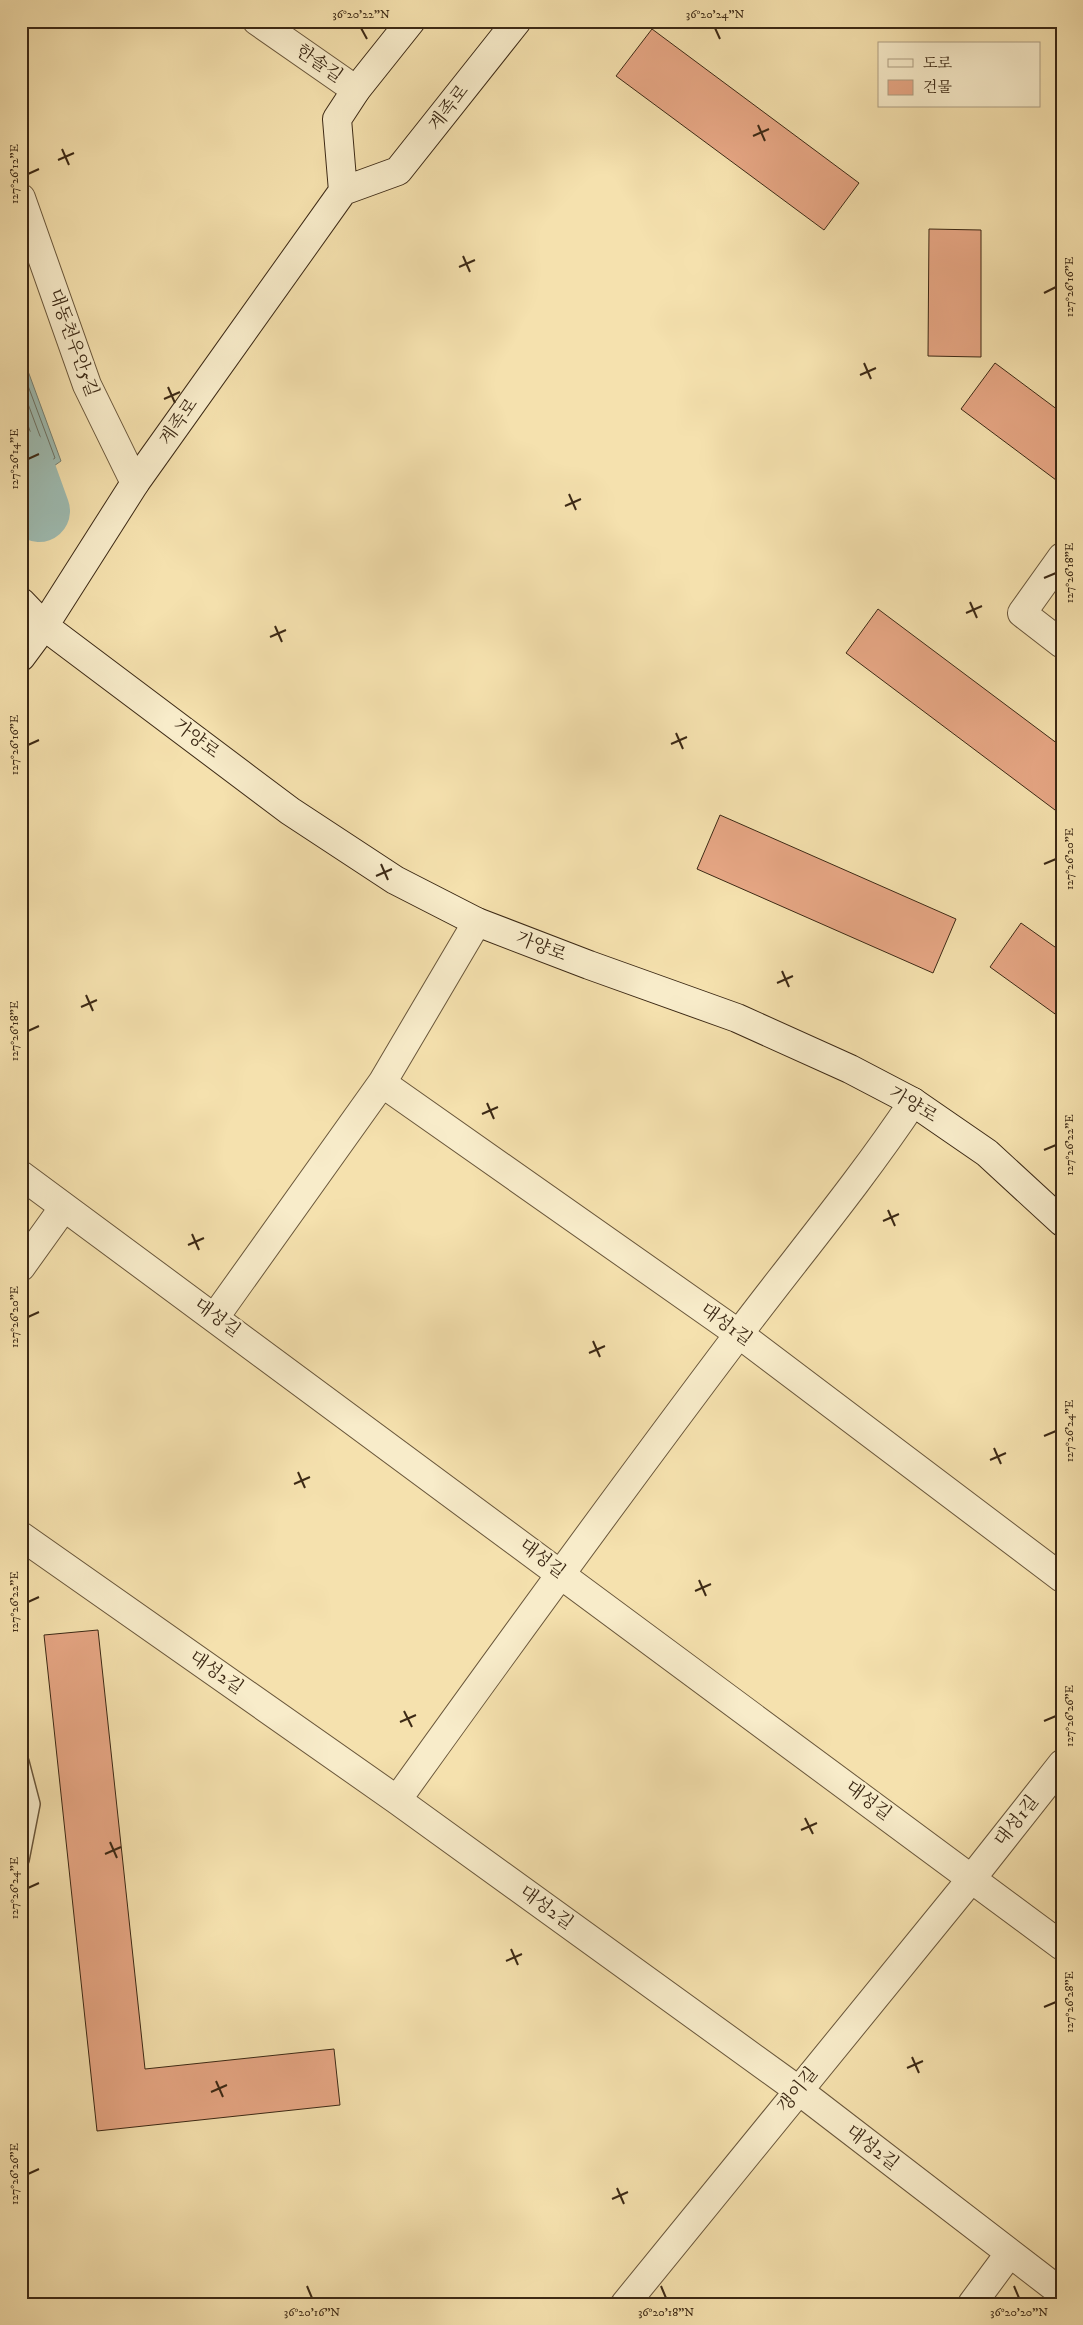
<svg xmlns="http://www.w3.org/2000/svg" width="1083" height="2325" viewBox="0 0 1083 2325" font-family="'IM FELL DW Pica','Noto Serif KR',serif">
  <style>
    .water { fill: #9ebcb2; stroke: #778173 }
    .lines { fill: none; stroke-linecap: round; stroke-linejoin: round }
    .shore { stroke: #6d7264; stroke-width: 1 }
    .river { stroke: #9ebcb2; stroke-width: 62 }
    .building { fill: #e7a785; stroke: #3c2915 }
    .lane-casing { stroke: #6a573b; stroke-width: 18 }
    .street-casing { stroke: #6a573b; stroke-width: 30 }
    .secondary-casing { stroke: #3c2915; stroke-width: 30 }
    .lane { stroke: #f8ecca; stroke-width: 15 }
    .street { stroke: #f8ecca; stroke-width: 28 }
    .secondary { stroke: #f8ecca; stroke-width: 28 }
    .ticks { fill: none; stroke: #3c2915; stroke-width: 2 }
    .labels { text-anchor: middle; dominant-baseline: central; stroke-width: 5; stroke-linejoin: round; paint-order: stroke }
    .street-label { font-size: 18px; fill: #3c2915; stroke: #f8ecca }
    .neatline { fill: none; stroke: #3c2915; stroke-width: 2 }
    .ticks-label { font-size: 12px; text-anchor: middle; fill: #3c2915 }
  </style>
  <rect width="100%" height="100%" fill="#f5e1ae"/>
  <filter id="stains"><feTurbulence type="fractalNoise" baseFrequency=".004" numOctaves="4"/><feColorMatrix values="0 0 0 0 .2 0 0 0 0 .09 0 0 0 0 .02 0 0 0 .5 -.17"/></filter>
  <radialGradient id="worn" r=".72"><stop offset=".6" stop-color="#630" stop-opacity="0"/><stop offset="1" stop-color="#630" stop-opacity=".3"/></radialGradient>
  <path class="water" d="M21,352L61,461L21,489Z"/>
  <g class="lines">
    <path class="shore" d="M21,367L55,458L21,483
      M21,385L47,455L21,475
      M21,406L38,453L21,466"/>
    <path class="river" d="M21,461L39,511"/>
  </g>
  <path class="building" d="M652,29L859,183L824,230L616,76Z
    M929,229L981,230V357L928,356Z
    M995,363L1062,413V480L1060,483L961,409Z
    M878,609L1062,747V801L1055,810L846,653Z
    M720,815L956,919L933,973L697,869Z
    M1021,923L1062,952V1019L990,967Z
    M98,1630L145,2069L334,2049L340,2105L97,2131L44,1635Z"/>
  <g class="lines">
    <defs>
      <path id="lane" d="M21,1762L32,1804L21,1860"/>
      <path id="street" d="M257,21L356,90
        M21,198L87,385L135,483
        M1062,557L1022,613L1062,644
        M382,1083L739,1334L1062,1578
        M21,1175L1062,1946
        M21,1267L64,1207
        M215,1317L382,1083L477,922
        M21,1536L397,1800L798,2090L1062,2293
        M397,1800C509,1644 622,1489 738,1335C796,1258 859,1183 913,1102
        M625,2304L972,1878L1062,1764
        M972,2304L1009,2254"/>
      <path id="secondary" d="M343,191L337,119L356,90L411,21
        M21,602L44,626L290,811L395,880L477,922L589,965L737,1018L850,1069L913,1102L987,1153L1062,1222
        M21,657L44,626L135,483L343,191L398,171L517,21"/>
    </defs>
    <use href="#lane" class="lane-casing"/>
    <use href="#street" class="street-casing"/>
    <use href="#secondary" class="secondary-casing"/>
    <use href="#lane" class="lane"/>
    <use href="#street" class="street"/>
    <use href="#secondary" class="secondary"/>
  </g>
  <path class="ticks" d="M361,28L367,39M715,28L720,39M758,125L765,141M753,136L769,129M62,149L69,165M58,160L74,153M28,174L39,169M463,256L470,272M459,267L475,260M1044,293L1056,287M864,363L871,379M860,375L876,368M168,387L175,403M164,399L180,392M28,459L39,454M569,494L576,510M565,506L581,499M1044,578L1056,573M970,602L977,618M966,613L982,606M275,626L282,642M270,637L286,630M676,733L683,749M671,744L687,737M28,745L39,740M381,864L388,880M1044,864L1056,859M376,876L392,869M782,971L789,987M777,983L793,976M86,995L93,1011M81,1007L97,1000M28,1031L39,1026M487,1103L494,1119M482,1114L498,1107M1044,1150L1056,1145M888,1210L895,1226M883,1221L899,1214M192,1234L199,1250M188,1245L204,1238M28,1317L39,1312M593,1341L600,1357M589,1353L605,1346M1044,1436L1056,1431M994,1448L1001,1464M990,1460L1006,1453M298,1472L305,1488M294,1484L310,1477M699,1580L706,1596M695,1591L711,1584M28,1602L39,1597M404,1711L412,1727M1044,1721L1056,1716M400,1722L416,1715M805,1818L813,1834M801,1830L817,1823M110,1842L117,1858M105,1854L121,1847M28,1888L39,1883M511,1949L518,1965M506,1961L522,1954M1044,2007L1056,2002M912,2057L919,2073M907,2068L923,2061M216,2081L223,2097M211,2092L227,2085M28,2174L39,2169M617,2188L624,2204M612,2199L628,2192M307,2286L312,2298M661,2286L666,2298M1014,2286L1019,2298"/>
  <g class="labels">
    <g class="street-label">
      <text transform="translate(319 64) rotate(35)">한솔길</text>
      <text transform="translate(449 108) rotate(-52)">계족로</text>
      <text transform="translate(73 343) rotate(70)">대동천우안5길</text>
      <text transform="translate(179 422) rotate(-55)">계족로</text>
      <text transform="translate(196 739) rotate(37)">가양로</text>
      <text transform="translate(541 947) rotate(21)">가양로</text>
      <text transform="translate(913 1105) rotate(31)">가양로</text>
      <text transform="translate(217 1318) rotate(36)">대성길</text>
      <text transform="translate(726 1325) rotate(36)">대성1길</text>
      <text transform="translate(542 1559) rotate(37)">대성길</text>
      <text transform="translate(216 1673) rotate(35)">대성2길</text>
      <text transform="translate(868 1801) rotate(37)">대성길</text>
      <text transform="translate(1017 1821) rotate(-52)">대성1길</text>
      <text transform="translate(546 1908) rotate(36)">대성2길</text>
      <text transform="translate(798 2090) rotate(-51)">갱이길</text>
      <text transform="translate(872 2148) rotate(38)">대성2길</text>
    </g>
  </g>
  <rect width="1083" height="2325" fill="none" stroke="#f5e1ae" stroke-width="55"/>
  <rect x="878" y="42" width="162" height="65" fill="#f8ecca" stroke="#ad9e82"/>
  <rect x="888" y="59" width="25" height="8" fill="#f8ecca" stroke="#ad9e82"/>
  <text x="923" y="68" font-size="15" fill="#3c2915">도로</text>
  <rect x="888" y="80" width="25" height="15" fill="#e7a785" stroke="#ad9e82"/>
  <text x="923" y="92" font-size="15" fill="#3c2915">건물</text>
  <rect x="28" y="28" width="1028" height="2270" class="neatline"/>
  <g class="ticks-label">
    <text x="361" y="18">36°20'22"N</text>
    <text x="715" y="18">36°20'24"N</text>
    <text transform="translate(14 174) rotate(-90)" y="4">127°26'12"E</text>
    <text transform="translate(1069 287) rotate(-90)" y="4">127°26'16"E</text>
    <text transform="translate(14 459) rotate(-90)" y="4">127°26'14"E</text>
    <text transform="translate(1069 573) rotate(-90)" y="4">127°26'18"E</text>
    <text transform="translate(14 745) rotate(-90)" y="4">127°26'16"E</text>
    <text transform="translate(1069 859) rotate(-90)" y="4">127°26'20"E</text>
    <text transform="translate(14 1031) rotate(-90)" y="4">127°26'18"E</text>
    <text transform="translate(1069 1145) rotate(-90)" y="4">127°26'22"E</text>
    <text transform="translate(14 1317) rotate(-90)" y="4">127°26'20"E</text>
    <text transform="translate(1069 1431) rotate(-90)" y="4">127°26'24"E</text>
    <text transform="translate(14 1602) rotate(-90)" y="4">127°26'22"E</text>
    <text transform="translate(1069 1716) rotate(-90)" y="4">127°26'26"E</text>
    <text transform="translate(14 1888) rotate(-90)" y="4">127°26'24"E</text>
    <text transform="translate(1069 2002) rotate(-90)" y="4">127°26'28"E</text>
    <text transform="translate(14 2174) rotate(-90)" y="4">127°26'26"E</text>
    <text x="312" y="2316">36°20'16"N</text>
    <text x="666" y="2316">36°20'18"N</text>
    <text x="1019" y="2316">36°20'20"N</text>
  </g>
  <rect width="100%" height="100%" filter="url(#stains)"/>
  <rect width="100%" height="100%" fill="url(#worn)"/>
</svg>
